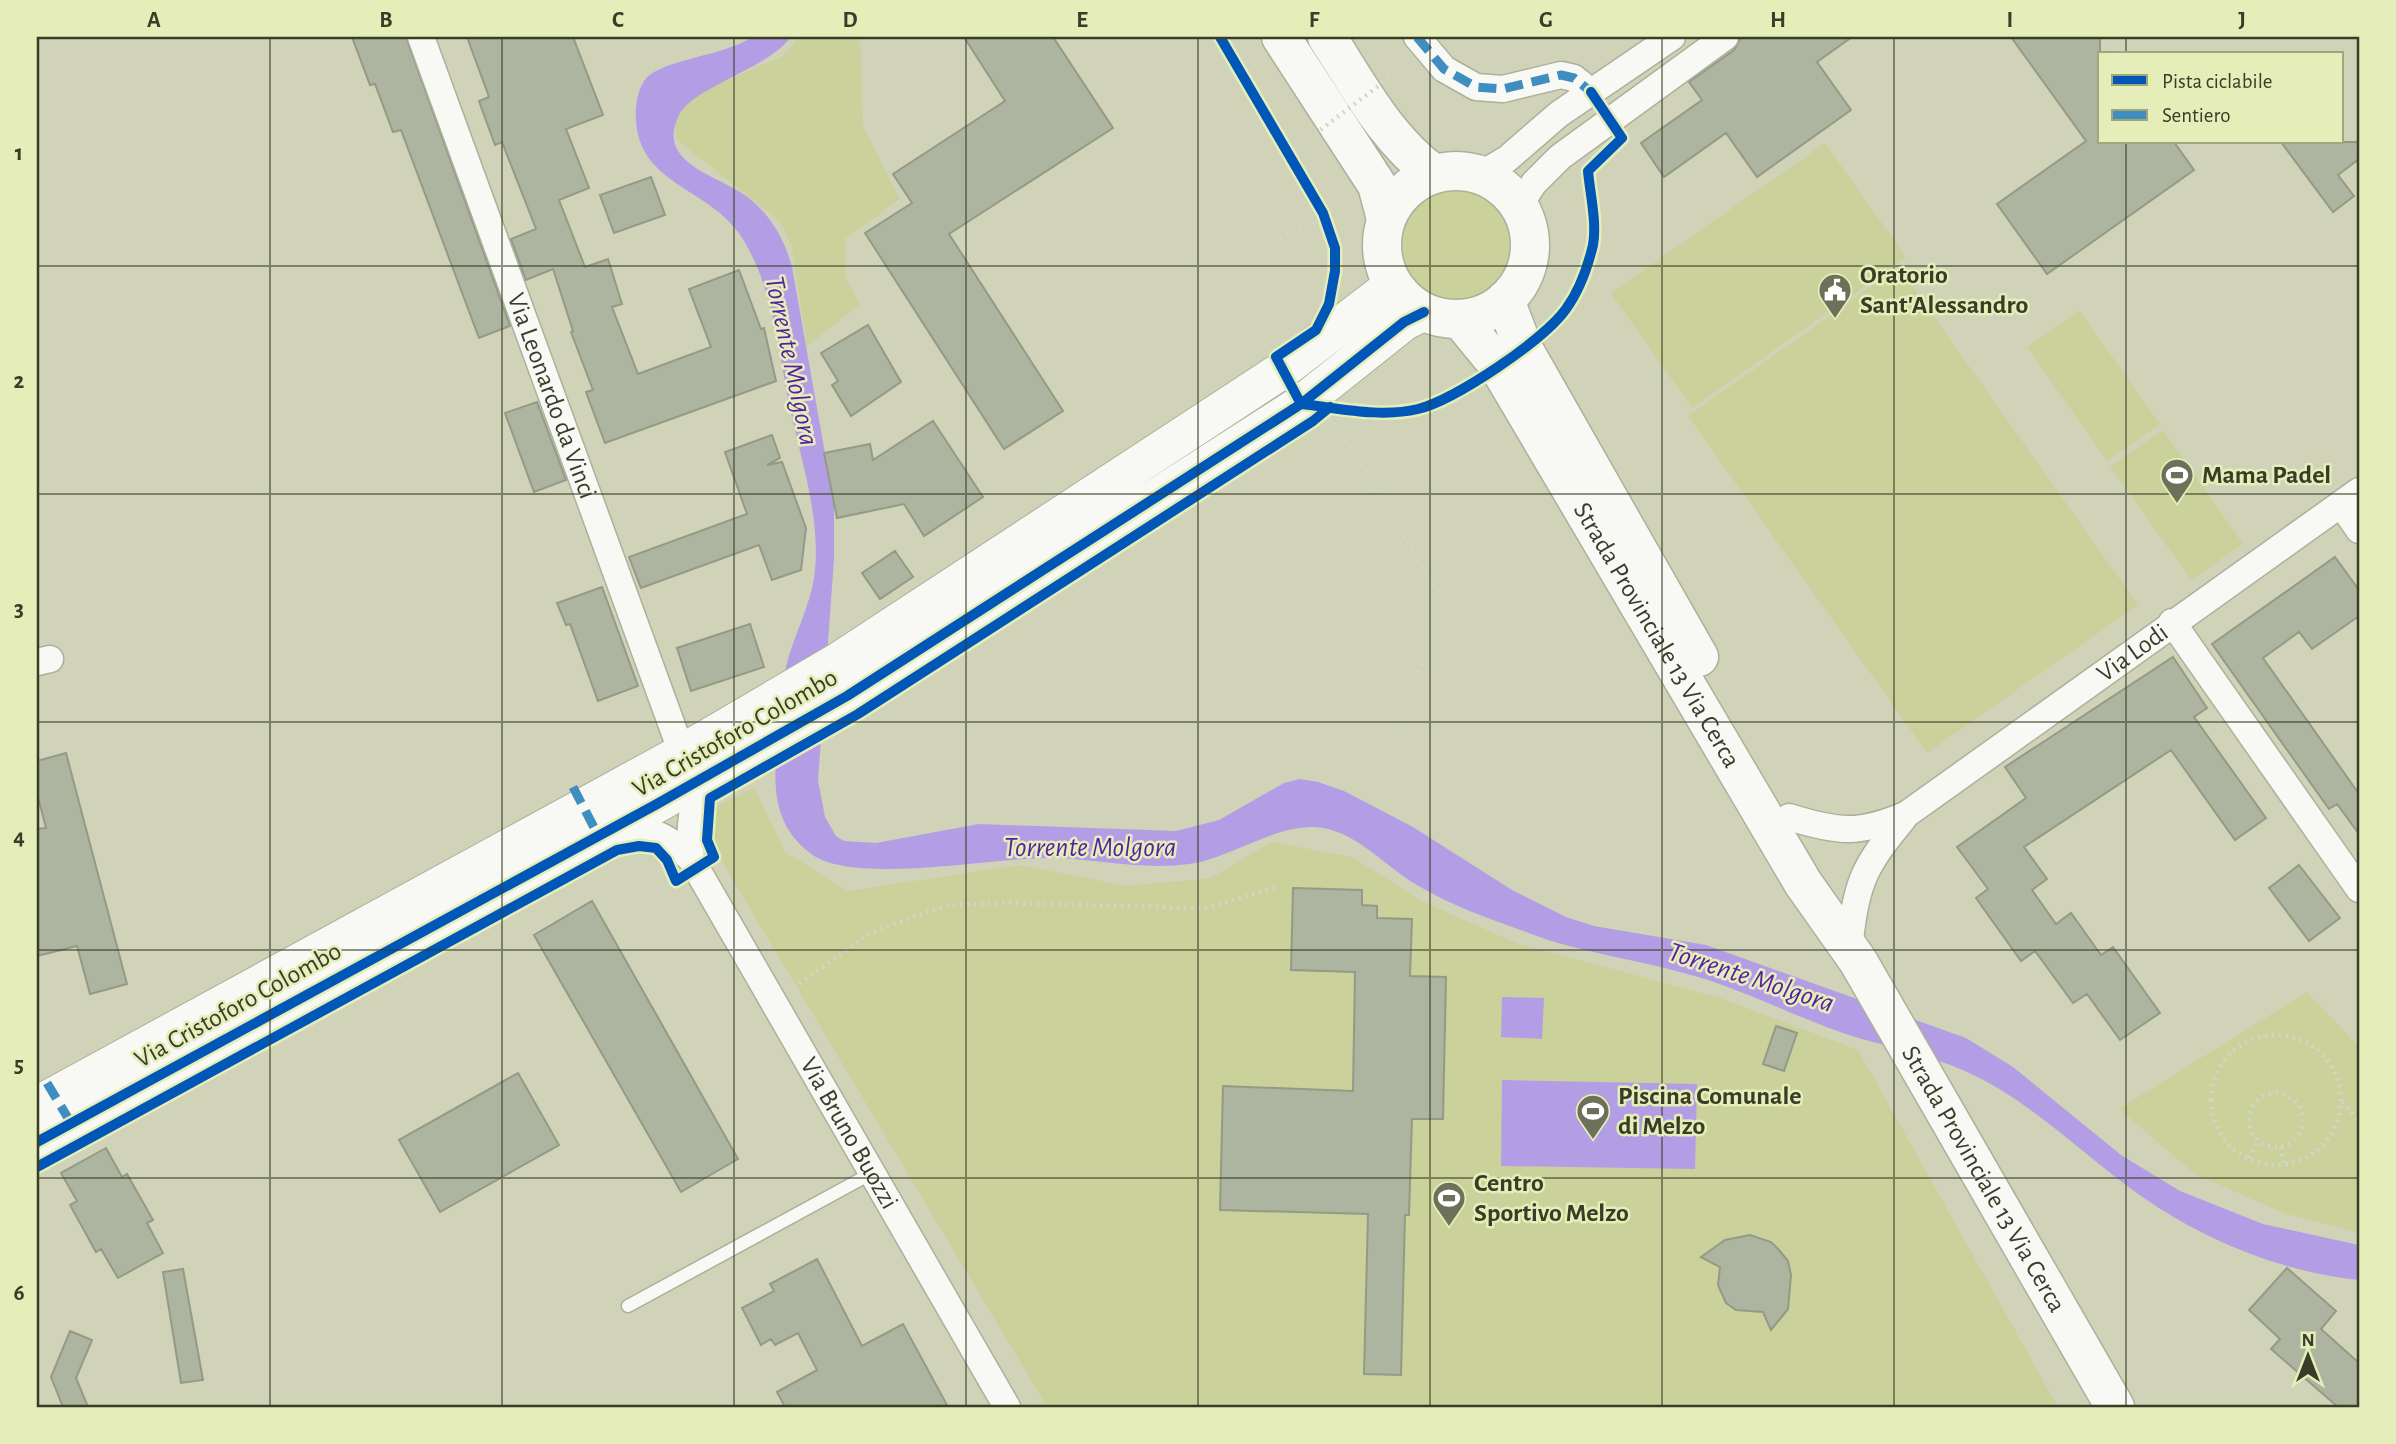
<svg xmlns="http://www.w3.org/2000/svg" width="2396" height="1444" viewBox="0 0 2396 1444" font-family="'Alegreya Sans',sans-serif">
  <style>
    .green { fill: #cad19a }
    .water { fill: #b39ee6 }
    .building { fill: #adb49f; stroke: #949a85; stroke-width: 2 }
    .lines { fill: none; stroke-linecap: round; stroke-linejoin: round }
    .lane-casing { stroke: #adb09a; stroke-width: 15 }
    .street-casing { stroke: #adb09a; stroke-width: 29 }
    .secondary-casing { stroke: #adb09a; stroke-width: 39 }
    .primary-casing { stroke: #adb09a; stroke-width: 41 }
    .path { stroke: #d3d5cc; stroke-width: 4.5; stroke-dasharray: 2 5; stroke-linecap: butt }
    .lane { stroke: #f8f8f4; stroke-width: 12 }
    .street { stroke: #f8f8f4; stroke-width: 26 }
    .secondary { stroke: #f8f8f4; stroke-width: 37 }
    .primary { stroke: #f8f8f4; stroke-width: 38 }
    .path-bridge { stroke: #d3d5cc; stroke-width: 4.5; stroke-dasharray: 2 5; stroke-linecap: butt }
    .quiet { stroke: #3e8ec2; stroke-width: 9; stroke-dasharray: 18 9; stroke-linecap: butt }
    .cycleway-casing { stroke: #e5edb8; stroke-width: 15 }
    .cycleway { stroke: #0057b8; stroke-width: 10 }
    .grid { fill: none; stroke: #393c27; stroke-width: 2; stroke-opacity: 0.55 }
    .labels { text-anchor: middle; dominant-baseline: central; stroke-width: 5; stroke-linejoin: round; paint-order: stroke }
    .poi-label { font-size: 26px; font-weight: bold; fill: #393c27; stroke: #e5edb8; text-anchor: start }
    .street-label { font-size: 26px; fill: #393c27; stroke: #e5edb8 }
    .water-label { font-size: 28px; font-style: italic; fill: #561ea4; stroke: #e5edb8 }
    .neatline { fill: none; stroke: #393c27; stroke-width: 2.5 }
    .grid-label { font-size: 23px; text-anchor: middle; font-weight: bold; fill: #393c27 }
  </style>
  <rect width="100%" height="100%" fill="#d0d3b8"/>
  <path class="green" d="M799,37H860L863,126L900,199L845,239L846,277L859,305L807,346L792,248L781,222L677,140C673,123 677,113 685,99L783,56Z
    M1825,143L1906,257L1692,408L1611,293Z
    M1394 244a64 64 0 1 1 128 0a64 64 0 1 1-128 0Z
    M1899,267L2138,605L1927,753L1688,416Z
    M2079,310L2160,424L2107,461L2027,347Z
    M2163,430L2243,544L2191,580L2110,466Z
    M754,787L785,852L848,891L1020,865L1127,886L1211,878L1271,842L1352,857L1422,901L1516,943L1720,998L1858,1050L2058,1407H1047L696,818Z
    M2307,992L2359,1047V1233L2284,1213L2195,1174L2119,1109Z"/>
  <path class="water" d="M752,37H791C765,71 691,87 678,117C656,166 723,176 750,199C772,217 785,241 792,267L834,504V559L818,780L825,817L836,836L844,841L876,843L979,824L1176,831L1219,820L1284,783L1300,779L1318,782L1344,791L1413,827L1512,890L1566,917L1594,926L1706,945L1966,1038L2013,1067L2121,1155L2180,1191L2263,1224L2359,1245V1280C2272,1271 2187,1233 2118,1179C2069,1141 2024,1098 1967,1072C1924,1052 1873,1045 1829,1028C1779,1009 1732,985 1680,972C1629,958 1577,952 1526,932C1490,919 1450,905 1417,885C1387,868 1363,838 1328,829C1282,818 1235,858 1189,864C1144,870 1102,860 1057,858C997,856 853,887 810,853C765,819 775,768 780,719C782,702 782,683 786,667C793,637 809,609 814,578C822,523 802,463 790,409C778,351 773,281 738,232C706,188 639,183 636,120C635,108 637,92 644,81C659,59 723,57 752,37Z
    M1502,997L1544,998L1542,1039L1501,1037Z
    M1502,1080L1697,1084L1695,1169L1501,1166Z"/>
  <path class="building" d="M352,37H406L510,326L479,338L401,130L393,132L375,84L370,85Z
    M467,37H573L603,115L566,129L589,188L559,200L585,267L608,259L622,304L612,307L638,374L711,347L689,289L739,270L761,329L764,328L776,381L605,443L586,392L593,390L571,332L573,331L553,269L526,280L511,239L536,229L502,142L495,145L479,101L489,97Z
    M964,37H1053L1113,128L949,234L1063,411L1004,449L865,233L912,203L893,174L1005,101Z
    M1741,37H1852L1817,62L1851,110L1757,177L1726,133L1664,177L1641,143L1702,100L1689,82L1734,50Z
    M2011,37H2100V142H2174L2194,170L2047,274L1997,204L2086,141Z
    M2281,142H2359V159L2338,175L2354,196L2333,212Z
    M651,177L665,215L614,233L600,195Z
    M868,325L901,382L851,416L832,385L838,381L821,353Z
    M537,402L566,480L534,492L505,413Z
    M933,421L983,497L924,536L904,504L837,518L824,453L870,444L873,460Z
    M772,435L780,458L767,465L782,462L806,528L801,570L772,580L759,545L641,588L629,557L747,514L725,452Z
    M895,551L913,577L880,599L862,573Z
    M2335,557L2359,590V616L2312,649L2299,632L2263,658L2359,794V834L2337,804L2329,809L2212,644Z
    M602,587L638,686L598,701L570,624L566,625L557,603Z
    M750,624L764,667L691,691L677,648Z
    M2173,657L2207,708L2194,717L2266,818L2235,840L2171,750L2024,847L2047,879L2032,890L2056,924L2071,913L2101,955L2113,947L2160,1013L2120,1040L2087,994L2073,1003L2035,951L2021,961L1976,898L1988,889L1957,847L2026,798L2005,767Z
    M66,753L127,984L90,994L77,946L37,956V829L46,828L37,793V761Z
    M2299,865L2340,918L2309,941L2269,888Z
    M1293,888L1362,890V905L1377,906V918L1412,919L1410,976L1446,977L1443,1119H1412L1409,1215H1405L1401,1375L1364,1374L1368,1214L1220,1210L1223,1086L1353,1091L1355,972L1291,970Z
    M592,901L738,1159L681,1192L534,935Z
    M1776,1026L1797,1033L1784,1071L1763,1064Z
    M518,1073L559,1145L440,1212L399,1140Z
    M106,1148L122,1177L127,1174L153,1220L147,1223L163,1253L118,1278L101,1249L96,1252L70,1205L77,1201L61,1173Z
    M1750,1235L1771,1242L1779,1250L1788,1261L1791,1275L1788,1309L1771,1330L1763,1312L1736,1310L1726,1303L1718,1285L1720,1267L1701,1257L1725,1240Z
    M817,1259L862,1346L903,1324L948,1407H785L777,1392L817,1370L798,1333L775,1345L771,1339L761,1345L742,1308L774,1291L770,1284Z
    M2287,1268L2336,1311L2321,1329L2359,1363V1407H2338L2271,1349L2280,1339L2249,1310Z
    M183,1269L203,1380L181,1383L163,1272Z
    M70,1331L92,1340L76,1378L88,1407H63L51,1377Z"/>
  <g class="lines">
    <defs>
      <path id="lane" d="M628,1306L872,1173"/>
      <g id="street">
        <path id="s1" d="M421,37L682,753"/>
        <path d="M1417,37L1444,69L1476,87L1503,89L1561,75L1574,78L1591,92"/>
        <path d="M1480,175L1507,159L1559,114L1672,37"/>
        <path d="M1519,206L1534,183L1560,157L1725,37"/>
        <path d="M2341,504L2359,530"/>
        <path d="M2172,622L2359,889"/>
        <path d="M37,662L50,659"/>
        <path id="s2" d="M1789,817C1837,832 1860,835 1907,814L2359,491"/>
        <path id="s3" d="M612,831C653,830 661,831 691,859L1007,1407"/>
        <path d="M691,859C689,828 691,805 704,777"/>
        <path d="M1850,941C1856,881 1866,864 1903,819"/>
      </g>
      <path id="secondary" d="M37,1105L682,753L837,662L1281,371L1393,285
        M37,1142L657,804L847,696L1301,404L1404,322L1424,312"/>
      <g id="primary">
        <path d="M1281,37L1377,185L1386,219"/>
        <path d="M1327,37C1359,86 1386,139 1434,174"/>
        <circle cx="1456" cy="245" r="74"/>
        <path d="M1505,300L1524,350L1699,657"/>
        <path id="s4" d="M1460,319L1497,364L1803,883L1858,961L2115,1407"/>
      </g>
    </defs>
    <use href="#lane" class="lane-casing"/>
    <use href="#street" class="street-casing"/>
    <use href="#secondary" class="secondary-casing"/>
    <use href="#primary" class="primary-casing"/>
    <path class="path" d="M2108,37L2120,54
      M2182,142L2215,188
      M1289,154L1309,138
      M1280,238L1325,219
      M1329,419L1340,428L1439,595L1438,621L1389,751
      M794,988L870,933L947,905L1011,903L1206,908L1275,888
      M2211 1100a65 65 0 1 1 130 0a65 65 0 1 1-130 0Z
      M2249 1120a27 27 0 1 1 54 0a27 27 0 1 1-54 0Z
      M2342,1102L2359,1121
      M2281,1147L2284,1164
      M2249,1158L2258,1141"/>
    <use href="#lane" class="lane"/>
    <use href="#street" class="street"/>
    <use href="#secondary" class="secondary"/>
    <use href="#primary" class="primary"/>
    <path class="path-bridge" d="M1315,134L1402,68"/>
    <path class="quiet" d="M1417,37L1444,69L1476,87L1503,89L1561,75L1574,78L1591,92
      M573,787L600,839
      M47,1083L74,1128"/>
    <defs>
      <path id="cycleway" d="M1220,37L1323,213L1335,248V271L1329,304L1316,330L1276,357L1301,404C1339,408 1380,418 1418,409C1455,400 1544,340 1566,309C1579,291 1588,266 1593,245C1597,223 1590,193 1588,171L1622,138L1591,92
        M37,1142L657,804L847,696L1301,404L1404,322L1424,312
        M37,1167L617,850L639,846L656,848L667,860L676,881L714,857L707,840L710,798L858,714L1313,421L1330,407"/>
    </defs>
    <use href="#cycleway" class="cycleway-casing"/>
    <use href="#cycleway" class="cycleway"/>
  </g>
  <path class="grid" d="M270,37V1407M502,37V1407M734,37V1407M966,37V1407M1198,37V1407M1430,37V1407M1662,37V1407M1894,37V1407M2126,37V54M2126,142V1407M37,266H2359M37,494H2359M37,722H2359M37,950H2359M37,1178H2359"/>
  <defs>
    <symbol id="civic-pin" viewBox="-11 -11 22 30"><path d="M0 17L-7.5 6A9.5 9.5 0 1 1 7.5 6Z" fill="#6e715a" stroke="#e5edb8"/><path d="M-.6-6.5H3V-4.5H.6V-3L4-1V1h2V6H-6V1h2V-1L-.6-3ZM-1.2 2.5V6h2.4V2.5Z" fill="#fff"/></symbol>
    <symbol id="stadium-pin" viewBox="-11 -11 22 30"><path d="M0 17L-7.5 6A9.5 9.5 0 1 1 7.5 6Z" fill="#6e715a" stroke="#e5edb8"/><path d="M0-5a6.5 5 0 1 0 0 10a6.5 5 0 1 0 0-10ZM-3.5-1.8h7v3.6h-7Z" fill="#fff"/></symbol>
  </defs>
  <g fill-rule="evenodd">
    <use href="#civic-pin" x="1816" y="271" width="38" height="52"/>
    <use href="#stadium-pin" x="2158" y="456" width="38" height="52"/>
    <use href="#stadium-pin" x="1574" y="1092" width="38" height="52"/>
    <use href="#stadium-pin" x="1430" y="1179" width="38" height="52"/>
  </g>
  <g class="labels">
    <g class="poi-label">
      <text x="1860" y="275">Oratorio<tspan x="1860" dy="30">Sant'Alessandro</tspan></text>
      <text x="2202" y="475">Mama Padel</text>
      <text x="1618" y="1096">Piscina Comunale<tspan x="1618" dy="30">di Melzo</tspan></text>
      <text x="1474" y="1183">Centro<tspan x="1474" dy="30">Sportivo Melzo</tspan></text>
    </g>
    <g class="street-label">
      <text stroke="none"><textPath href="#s1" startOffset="382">Via Leonardo da Vinci</textPath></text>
      <text stroke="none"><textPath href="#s4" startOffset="373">Strada Provinciale 13 Via Cerca</textPath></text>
      <text stroke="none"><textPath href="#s2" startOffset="399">Via Lodi</textPath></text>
      <text transform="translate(735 733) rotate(-30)">Via Cristoforo Colombo</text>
      <text transform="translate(238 1005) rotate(-29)">Via Cristoforo Colombo</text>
      <text stroke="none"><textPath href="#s3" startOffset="404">Via Bruno Buozzi</textPath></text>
      <text stroke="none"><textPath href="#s4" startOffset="1008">Strada Provinciale 13 Via Cerca</textPath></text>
    </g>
    <g class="water-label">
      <text transform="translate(791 361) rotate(78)">Torrente Molgora</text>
      <text x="1090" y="848">Torrente Molgora</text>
      <text transform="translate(1751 978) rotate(18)">Torrente Molgora</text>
    </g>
  </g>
  <rect width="2396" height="1444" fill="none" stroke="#e5edb8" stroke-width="77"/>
  <rect x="2098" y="52" width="245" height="91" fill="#e5edb8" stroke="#a0a67e" stroke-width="2"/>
  <rect x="2112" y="75" width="35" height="10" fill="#0057b8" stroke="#a0a67e" stroke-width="2"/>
  <text x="2162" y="88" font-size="21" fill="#393c27">Pista ciclabile</text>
  <rect x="2112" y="110" width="35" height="10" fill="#3e8ec2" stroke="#a0a67e" stroke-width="2"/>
  <text x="2162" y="122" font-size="21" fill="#393c27">Sentiero</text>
  <g transform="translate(2308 1356)" stroke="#e5edb8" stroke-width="5" paint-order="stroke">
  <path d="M0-5L12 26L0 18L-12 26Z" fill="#393c27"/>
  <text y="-10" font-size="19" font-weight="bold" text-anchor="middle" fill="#393c27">N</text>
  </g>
  <rect x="38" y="38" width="2320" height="1368" class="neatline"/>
  <g class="grid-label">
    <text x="154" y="27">A</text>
    <text x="386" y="27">B</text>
    <text x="618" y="27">C</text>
    <text x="850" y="27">D</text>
    <text x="1082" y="27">E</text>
    <text x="1314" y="27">F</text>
    <text x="1546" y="27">G</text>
    <text x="1778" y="27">H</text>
    <text x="2010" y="27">I</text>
    <text x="2242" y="27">J</text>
    <text x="19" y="160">1</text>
    <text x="19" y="388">2</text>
    <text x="19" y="616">3</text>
    <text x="19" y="844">4</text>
    <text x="19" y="1072">5</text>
    <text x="19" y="1300">6</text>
  </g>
</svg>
